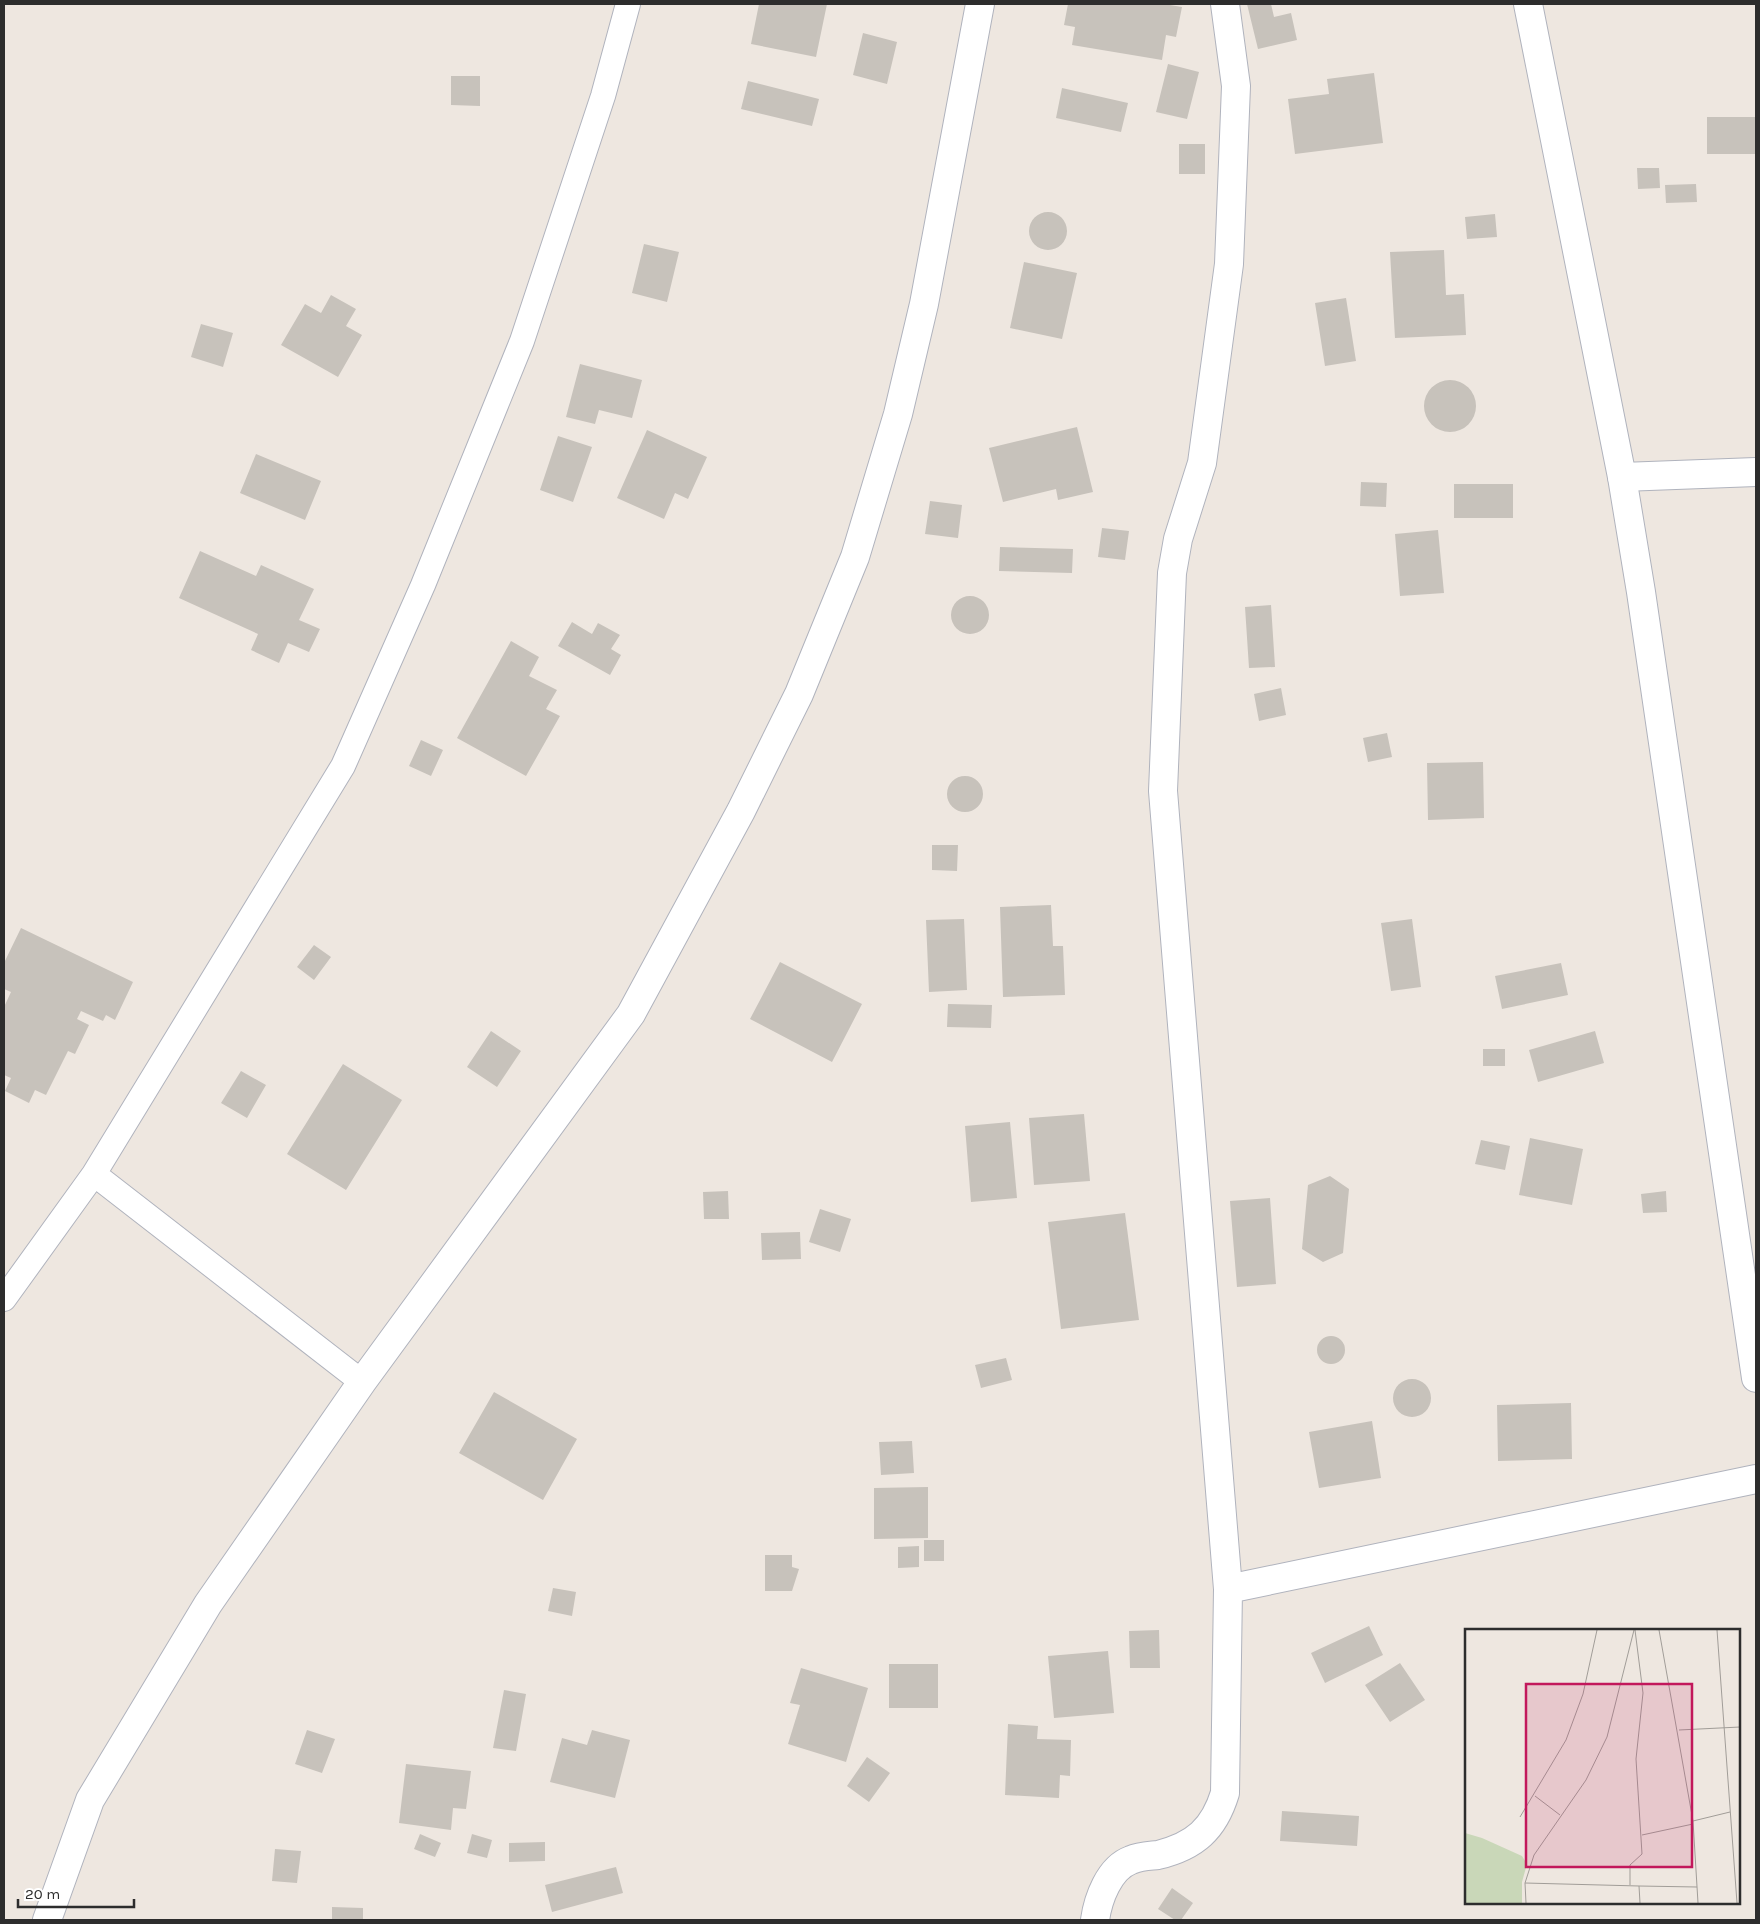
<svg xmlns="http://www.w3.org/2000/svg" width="1760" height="1924" viewBox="0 0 1760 1924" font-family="Karla,sans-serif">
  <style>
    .building { fill: #c7c2bb }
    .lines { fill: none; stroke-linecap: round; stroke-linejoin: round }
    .service-casing { stroke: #b0b3bd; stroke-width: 26 }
    .minor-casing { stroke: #b0b3bd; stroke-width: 30 }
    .tertiary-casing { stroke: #b0b3bd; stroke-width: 30 }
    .service { stroke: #fff; stroke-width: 24 }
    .minor { stroke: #fff; stroke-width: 28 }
    .tertiary { stroke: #fff; stroke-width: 28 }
    .inset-road { fill: none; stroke: #a19d98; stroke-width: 1 }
    .view { fill: #c2185b; fill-opacity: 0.15; stroke: #c2185b; stroke-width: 2.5 }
    .inset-edge { fill: none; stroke: #2d2d2d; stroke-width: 2.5 }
  </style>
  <rect width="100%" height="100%" fill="#eee7e0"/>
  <path class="building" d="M759,4H827L816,57L751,44Z
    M1068,4H1164L1182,7L1176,37L1166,35L1162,60L1072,45L1075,27L1064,25Z
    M1247,4H1271L1274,17L1291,13L1297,40L1258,49Z
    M863,33L897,42L887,84L853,75Z
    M1168,64L1199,72L1187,119L1156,112Z
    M1374,73L1383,143L1295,154L1288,99L1329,94L1327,79Z
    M451,76H480V106L451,105Z
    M748,81L819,99L812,126L741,109Z
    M1062,88L1128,103L1121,132L1056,118Z
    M1707,117H1756V154H1707Z
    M1179,144H1205V174H1179Z
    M1637,168H1659L1660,188L1638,189Z
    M1696,184L1697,202L1666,203L1665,185Z
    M1029 231a19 19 0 1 1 38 0a19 19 0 1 1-38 0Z
    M1495,214L1497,237L1467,239L1465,217Z
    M644,244L679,252L667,302L632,293Z
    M1444,250L1446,295L1464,294L1466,335L1395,338L1390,252Z
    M1024,262L1077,273L1062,339L1010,328Z
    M331,295L356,309L346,326L362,335L338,377L281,345L305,304L321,313Z
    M1346,298L1356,361L1325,366L1315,303Z
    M201,324L233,333L223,367L191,357Z
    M580,364L642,380L632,418L599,410L595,424L566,417Z
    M1424 406a26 26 0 1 1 52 0a26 26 0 1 1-52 0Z
    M1077,427L1093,492L1058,500L1056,489L1003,502L989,448Z
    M647,430L707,457L688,499L675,493L664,519L617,498Z
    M558,436L592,447L573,502L540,490Z
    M256,454L321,481L305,520L240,493Z
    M1361,482L1387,483L1386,507L1360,506Z
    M1454,484H1513V518H1454Z
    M930,501L962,505L958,538L925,534Z
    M1102,528L1129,531L1125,560L1098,557Z
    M1438,530L1444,593L1400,596L1395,534Z
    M1000,547L1073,549L1072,573L999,571Z
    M200,551L256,576L261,565L314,589L299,620L320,629L309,652L288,643L279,663L251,650L258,634L179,598Z
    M951 615a19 19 0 1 1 38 0a19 19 0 1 1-38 0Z
    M1271,605L1275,667L1249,668L1245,607Z
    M572,622L592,634L598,623L620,635L611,649L621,655L610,675L558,646Z
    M511,641L539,657L529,676L557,690L546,709L560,716L526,776L457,738Z
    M1281,688L1286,715L1259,721L1254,694Z
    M1387,733L1392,757L1368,762L1363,738Z
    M421,740L443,750L431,776L409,766Z
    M1483,762L1484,818L1428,820L1427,763Z
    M947 794a18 18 0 1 1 36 0a18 18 0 1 1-36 0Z
    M932,845H958L957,871L932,870Z
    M1051,905L1053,946H1063L1065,995L1003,997L1000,907Z
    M964,919L967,990L929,992L926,920Z
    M1412,919L1421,987L1391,991L1381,923Z
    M21,928L133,982L115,1020L106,1015L103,1021L81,1011L77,1019L89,1025L75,1054L68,1051L46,1095L35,1090L29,1103L5,1091L11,1078L4,1075V1007L11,992L4,989V963Z
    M314,945L331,957L314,980L297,967Z
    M780,962L862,1004L832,1062L750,1019Z
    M1561,963L1568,995L1502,1009L1495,976Z
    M948,1004L992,1005L991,1028L947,1027Z
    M491,1031L521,1051L497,1087L467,1067Z
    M1595,1031L1604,1063L1538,1082L1529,1050Z
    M1483,1049H1505V1066H1483Z
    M343,1064L402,1100L346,1190L287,1154Z
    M241,1071L266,1085L247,1118L221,1103Z
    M1084,1114L1090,1181L1034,1185L1029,1118Z
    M1010,1122L1017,1198L971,1202L965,1126Z
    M1530,1138L1583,1149L1572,1205L1519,1195Z
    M1481,1140L1510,1146L1505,1170L1475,1164Z
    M1330,1176L1349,1189L1343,1253L1323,1262L1302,1249L1308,1185Z
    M728,1191L729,1219H704L703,1192Z
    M1666,1191L1667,1212L1643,1213L1641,1194Z
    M1270,1198L1276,1284L1237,1287L1230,1201Z
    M820,1209L851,1219L840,1252L809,1242Z
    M1125,1213L1139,1320L1061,1329L1048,1222Z
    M800,1232L801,1259L762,1260L761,1233Z
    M1317 1350a14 14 0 1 1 28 0a14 14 0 1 1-28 0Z
    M1006,1358L1012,1380L981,1388L975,1365Z
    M1393 1398a19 19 0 1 1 38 0a19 19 0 1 1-38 0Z
    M494,1392L577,1439L543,1500L459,1453Z
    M1571,1403L1572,1459L1498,1461L1497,1405Z
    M1372,1421L1381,1478L1319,1488L1309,1432Z
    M912,1441L914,1473L881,1475L879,1442Z
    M928,1487V1538L874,1539V1488Z
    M924,1540H944V1561H924Z
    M919,1546V1567L898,1568V1547Z
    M765,1555H792V1567L799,1569L792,1591H765Z
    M553,1588L576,1592L572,1616L548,1611Z
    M1369,1626L1383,1655L1325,1683L1311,1653Z
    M1159,1630L1160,1668H1130L1129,1631Z
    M1108,1651L1114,1713L1054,1718L1048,1656Z
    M1400,1663L1425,1700L1390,1722L1365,1685Z
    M889,1664H938V1708H889Z
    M801,1668L868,1688L846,1762L788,1744L800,1705L790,1703Z
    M504,1690L526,1694L516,1751L493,1748Z
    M1008,1724L1038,1726L1037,1739L1071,1740L1070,1776L1060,1775L1059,1798L1005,1795Z
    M307,1730L335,1739L322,1773L295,1764Z
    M592,1730L630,1740L615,1798L550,1782L562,1738L587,1745Z
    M867,1757L890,1773L869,1802L847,1786Z
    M406,1764L471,1771L466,1809L453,1808L451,1830L399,1823Z
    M1282,1811L1359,1816L1357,1846L1280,1841Z
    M420,1834L441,1843L435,1857L414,1849Z
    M472,1834L492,1840L487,1858L467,1853Z
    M545,1842V1861L509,1862V1843Z
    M275,1849L301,1851L297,1883L272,1881Z
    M616,1867L623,1893L552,1912L545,1885Z
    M1172,1888L1193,1903L1181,1920H1175L1158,1909Z
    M332,1907L363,1908V1920H332Z"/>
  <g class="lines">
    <defs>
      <path id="service" d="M94,1174L362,1382
        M4,1299L94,1174L343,766L423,585L522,341L603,96L628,4"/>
      <path id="minor" d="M1622,477L1756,472
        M1228,1589L1756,1479
        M47,1920L90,1800L208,1604L362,1382L631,1014L741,811L799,694L855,557L898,414L924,304L980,4
        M1095,1920C1098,1899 1109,1868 1131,1860C1140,1856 1149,1856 1158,1855C1195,1846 1214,1829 1225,1793L1228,1589L1163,791L1172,573L1178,539L1202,463L1229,264L1236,86L1225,4"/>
      <path id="tertiary" d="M1528,4L1622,477L1641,592L1756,1378"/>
    </defs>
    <use href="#service" class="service-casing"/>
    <use href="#minor" class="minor-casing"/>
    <use href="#tertiary" class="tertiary-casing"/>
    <use href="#service" class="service"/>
    <use href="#minor" class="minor"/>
    <use href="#tertiary" class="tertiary"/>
  </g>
  <g transform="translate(1465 1629)">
    <rect width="275" height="275" fill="#eee7e0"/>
    <path d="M0,204L17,209L57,227L62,235L57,253V274H0Z" fill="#c9d7b8"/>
    <path class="inset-road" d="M194,1L228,192L233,274M252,1L272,274M214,101L275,98M70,167L95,186M55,188L101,111L118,65L132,1M228,192L265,183M177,206L228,195M60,254L174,257L175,274M165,256V236L177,225L171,130L178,64L170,1M174,257L232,258M61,274L60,254L69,226L121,151L142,108L169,1"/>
    <path class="view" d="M61,55H227V238H61Z"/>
    <rect width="275" height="275" class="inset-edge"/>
  </g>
  <rect width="1760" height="1924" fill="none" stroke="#2d2d2d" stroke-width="10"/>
  <path d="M18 1899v8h116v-8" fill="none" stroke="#2d2d2d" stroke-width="2.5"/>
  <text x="25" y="1899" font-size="15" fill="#2d2d2d" stroke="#ffffff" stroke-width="4" paint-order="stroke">20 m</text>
</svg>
